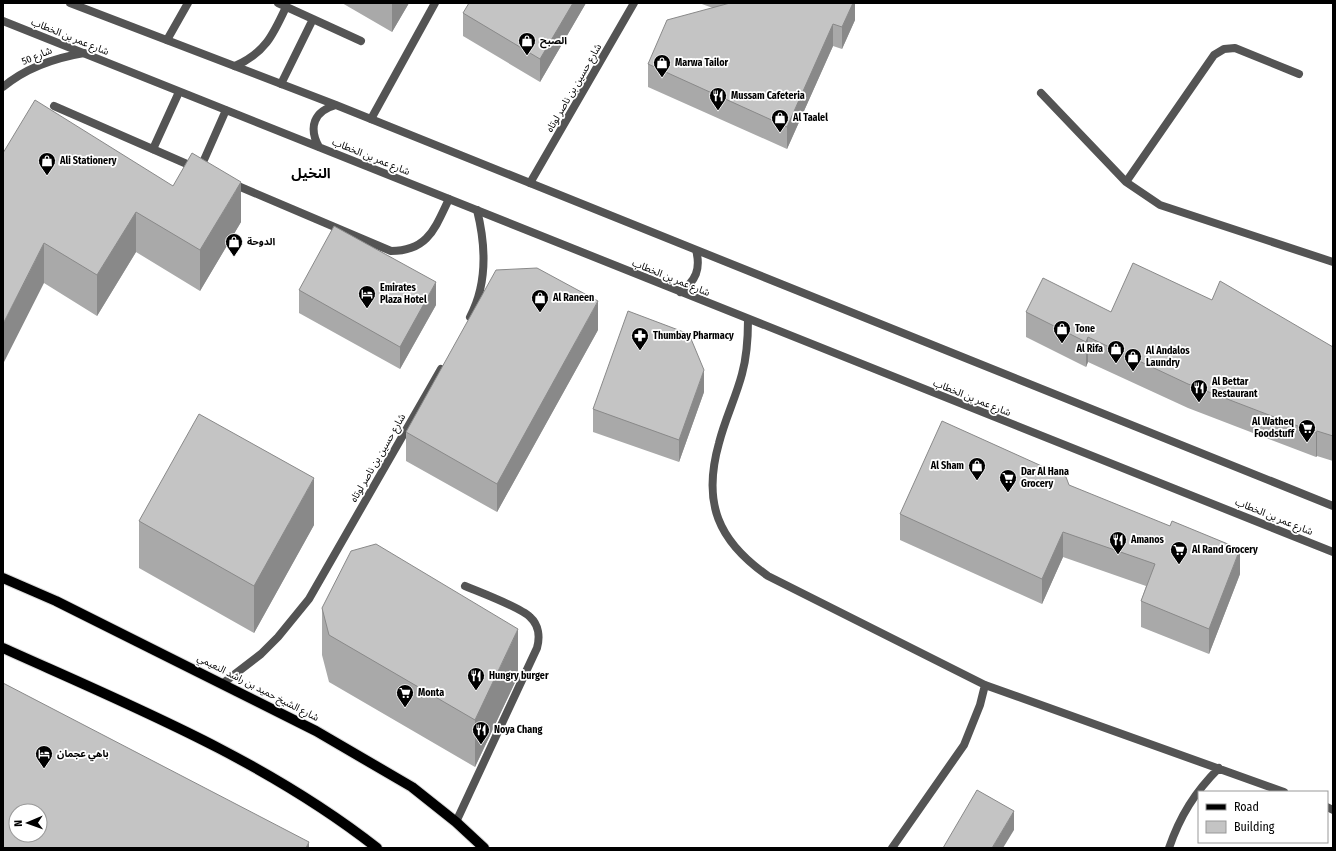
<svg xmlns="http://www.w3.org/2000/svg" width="1336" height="851" viewBox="0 0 1336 851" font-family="'Fira Sans Condensed','Noto Sans Arabic',sans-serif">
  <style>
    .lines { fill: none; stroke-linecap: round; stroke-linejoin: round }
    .primary-casing { stroke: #dbdbdb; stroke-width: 12 }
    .service { stroke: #545454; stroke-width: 8 }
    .minor { stroke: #545454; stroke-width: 8 }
    .tertiary { stroke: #545454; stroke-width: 8 }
    .primary { stroke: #000; stroke-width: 10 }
    .wall { fill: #a9a9a9 }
    .shaded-wall { fill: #898989 }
    .building { fill: #c4c4c4; stroke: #898989; fill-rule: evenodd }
    .labels { text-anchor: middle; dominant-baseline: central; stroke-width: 3.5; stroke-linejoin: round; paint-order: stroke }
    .street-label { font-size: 10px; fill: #000; stroke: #fff }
    .poi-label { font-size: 10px; font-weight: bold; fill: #000; stroke: #fff; text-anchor: start }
    .district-label { font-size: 14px; font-weight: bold; fill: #000; stroke: #fff }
  </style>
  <rect width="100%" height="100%" fill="#fff"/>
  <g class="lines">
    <defs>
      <path id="primary" d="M3,578L56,601L316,731L412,787L456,822L484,848
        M3,648C132,706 265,760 377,848"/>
    </defs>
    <use href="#primary" class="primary-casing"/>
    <path class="service" d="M278,3L361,41
      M235,66C265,53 273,35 286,7
      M281,84L313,19
      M54,106L196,168
      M371,119L435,3
      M231,183L391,251C428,251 435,228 449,199"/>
    <path class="minor" d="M167,40L188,3
      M3,87C27,67 54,58 84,53
      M1041,93L1126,182L1160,205L1333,262
      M1126,182L1214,55L1224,49L1235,48L1299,74
      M530,183L634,3
      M470,317C488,283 486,246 477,210
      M748,320C748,338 747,356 742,374C736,397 725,419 719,443C702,503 718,541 768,576L985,685L1284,792
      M222,684L261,654L278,637L309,599L441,369
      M1327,807L1333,810
      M456,822L537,648C540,637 539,625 530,617C520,607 479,592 465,586
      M892,848L964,745L980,705L985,685
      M1169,848C1180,816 1195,792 1219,768"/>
    <path class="tertiary" d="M70,3L336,105L1333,506
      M3,21L1333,552
      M319,147C308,127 314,111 336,105
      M153,149L179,92
      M200,169L226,110
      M680,292C696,281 701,269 696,250"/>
    <use href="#primary" class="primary"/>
  </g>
  <path class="wall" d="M342,3H409L392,32Z
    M586,3L540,82L463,36V13Z
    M699,3H855V20L842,49L833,46L787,149L648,87V64L713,8Z
    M3,153L241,222L200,291L136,252L97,316L44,283Z
    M299,290L436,305L400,369L299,313Z
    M1212,300L1333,347V461L1317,456L1316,457L1188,408L1088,362L1086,367L1026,337V312H1111Z
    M598,330L497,512L406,461V432Z
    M704,392L679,462L593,432V409Z
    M1069,485L1240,574L1209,654L1141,627V601L1146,586L1063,557L1042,604L900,540V514Z
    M139,521L314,525L254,633L139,568Z
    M322,608L518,676L475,767L329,682L322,655Z"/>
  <path class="shaded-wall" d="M393,3H409L392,32V3Z
    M573,3H586L540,82V59Z
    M853,3H855V20L842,49V27Z
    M833,24V46L787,149V127Z
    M241,182V222L200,291V250Z
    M136,212V252L97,316V275Z
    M44,243V283L3,364V324Z
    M436,282V305L400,369V347Z
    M598,301V330L497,512V484Z
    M1088,337V362L1086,367V342Z
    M704,370V392L679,462V440Z
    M1317,431V456L1316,457V433Z
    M314,478V525L254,633V586Z
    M1063,532V557L1042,604V579Z
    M1240,549V574L1209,654V629Z
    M518,629V676L475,767V720Z
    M1014,811V830L1003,848H992Z
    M309,842V848H306Z"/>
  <path class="building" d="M469,3H573L540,59L463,13Z
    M730,3H853L842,27L833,24L787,127L648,64L667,20Z
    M35,100L173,186L192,153L241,182L200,250L136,212L97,275L44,243L3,324V153Z
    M334,226L436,282L400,347L299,290Z
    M1133,263L1212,300L1220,281L1333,347V436L1317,431L1316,433L1188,384L1088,337L1086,342L1026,312L1043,278L1111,312Z
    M537,268L598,301L497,484L406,432L496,270Z
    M628,311L689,334L704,370L679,440L593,409Z
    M199,414L314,478L254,586L139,521Z
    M942,421L1066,477L1069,485L1170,526L1172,521L1240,549L1209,629L1141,601L1155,564L1063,532L1042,579L900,514Z
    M376,544L518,629L475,720L329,635L322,608L351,551Z
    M3,683L309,842L306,848H3ZM16,811H40V835H16Z
    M977,790L1014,811L992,848H943Z"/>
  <defs>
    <symbol id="shop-pin" viewBox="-11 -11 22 30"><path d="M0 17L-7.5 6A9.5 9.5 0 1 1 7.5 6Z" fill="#000" stroke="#fff"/><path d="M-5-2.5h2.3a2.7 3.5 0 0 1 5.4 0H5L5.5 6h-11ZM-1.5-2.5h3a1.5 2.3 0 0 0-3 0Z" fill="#fff"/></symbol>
    <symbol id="restaurant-pin" viewBox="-11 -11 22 30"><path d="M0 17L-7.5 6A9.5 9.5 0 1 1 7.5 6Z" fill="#000" stroke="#fff"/><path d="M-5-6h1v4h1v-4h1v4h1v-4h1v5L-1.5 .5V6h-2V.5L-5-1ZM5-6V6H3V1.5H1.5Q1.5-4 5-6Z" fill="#fff"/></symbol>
    <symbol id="hotel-pin" viewBox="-11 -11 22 30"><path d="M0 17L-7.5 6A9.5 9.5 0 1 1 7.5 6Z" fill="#000" stroke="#fff"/><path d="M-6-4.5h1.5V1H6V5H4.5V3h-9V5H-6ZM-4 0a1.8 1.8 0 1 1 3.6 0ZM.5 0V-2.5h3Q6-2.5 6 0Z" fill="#fff"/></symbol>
    <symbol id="pharmacy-pin" viewBox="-11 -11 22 30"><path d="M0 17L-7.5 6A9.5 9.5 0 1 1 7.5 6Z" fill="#000" stroke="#fff"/><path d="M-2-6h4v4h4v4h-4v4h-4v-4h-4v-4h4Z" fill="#fff"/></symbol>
    <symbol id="supermarket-pin" viewBox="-11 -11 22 30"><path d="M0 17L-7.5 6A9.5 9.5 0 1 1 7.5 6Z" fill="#000" stroke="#fff"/><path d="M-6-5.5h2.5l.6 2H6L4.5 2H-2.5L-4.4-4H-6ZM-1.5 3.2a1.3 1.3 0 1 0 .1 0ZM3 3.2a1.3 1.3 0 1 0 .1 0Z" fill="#fff"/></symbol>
  </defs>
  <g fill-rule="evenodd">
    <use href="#shop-pin" x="517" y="31" width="20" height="27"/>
    <use href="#shop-pin" x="652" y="53" width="20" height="27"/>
    <use href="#restaurant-pin" x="708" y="86" width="20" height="27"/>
    <use href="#shop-pin" x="770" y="108" width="20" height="27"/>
    <use href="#shop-pin" x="37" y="151" width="20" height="27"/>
    <use href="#shop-pin" x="224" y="232" width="20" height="27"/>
    <use href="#hotel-pin" x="357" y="284" width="20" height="27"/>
    <use href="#shop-pin" x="530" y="288" width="20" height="27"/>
    <use href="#shop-pin" x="1052" y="319" width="20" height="27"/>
    <use href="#pharmacy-pin" x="630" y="326" width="20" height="27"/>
    <use href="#shop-pin" x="1106" y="339" width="20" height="27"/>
    <use href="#shop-pin" x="1123" y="347" width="20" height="27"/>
    <use href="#restaurant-pin" x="1189" y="378" width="20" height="27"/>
    <use href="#supermarket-pin" x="1297" y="418" width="20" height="27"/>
    <use href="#shop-pin" x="967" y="456" width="20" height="27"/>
    <use href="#supermarket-pin" x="998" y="468" width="20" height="27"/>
    <use href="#restaurant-pin" x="1108" y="530" width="20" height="27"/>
    <use href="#supermarket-pin" x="1169" y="540" width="20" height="27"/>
    <use href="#restaurant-pin" x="466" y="666" width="20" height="27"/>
    <use href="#supermarket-pin" x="395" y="683" width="20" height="27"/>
    <use href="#restaurant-pin" x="471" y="720" width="20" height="27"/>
    <use href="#hotel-pin" x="34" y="744" width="20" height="27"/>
  </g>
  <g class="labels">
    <g class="street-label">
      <text transform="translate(70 37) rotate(22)">شارع عمر بن الخطاب</text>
      <text transform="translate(37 56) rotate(-23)">شارع 50</text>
      <text transform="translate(574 88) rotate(-60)">شارع حسين بن ناصر لوتاه</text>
      <text transform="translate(371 157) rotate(22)">شارع عمر بن الخطاب</text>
      <text transform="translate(671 278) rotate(22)">شارع عمر بن الخطاب</text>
      <text transform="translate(972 398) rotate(22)">شارع عمر بن الخطاب</text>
      <text transform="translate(378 458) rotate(-60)">شارع حسين بن ناصر لوتاه</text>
      <text transform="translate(1274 517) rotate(22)">شارع عمر بن الخطاب</text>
      <text transform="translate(258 688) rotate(27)">شارع الشيخ حميد بن راشد النعيمي</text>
    </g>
    <g class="poi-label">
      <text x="540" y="41">الصبح</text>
      <text x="675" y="63">Marwa Tailor</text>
      <text x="731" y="96">Mussam Cafeteria</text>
      <text x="793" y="118">Al Taalel</text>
      <text x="60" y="161">Ali Stationery</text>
      <text x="247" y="242">الدوحة</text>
      <text x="380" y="288">Emirates<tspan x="380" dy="12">Plaza Hotel</tspan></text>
      <text x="553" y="298">Al Raneen</text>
      <text x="1075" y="329">Tone</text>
      <text x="653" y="336">Thumbay Pharmacy</text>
      <text x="1103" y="349" text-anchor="end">Al Rifa</text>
      <text x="1146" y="351">Al Andalos<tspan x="1146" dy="12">Laundry</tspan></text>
      <text x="1212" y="382">Al Bettar<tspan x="1212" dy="12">Restaurant</tspan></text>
      <text x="1294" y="422" text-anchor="end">Al Watheq<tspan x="1294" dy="12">Foodstuff</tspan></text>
      <text x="964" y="466" text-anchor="end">Al Sham</text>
      <text x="1021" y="472">Dar Al Hana<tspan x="1021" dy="12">Grocery</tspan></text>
      <text x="1131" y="540">Amanos</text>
      <text x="1192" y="550">Al Rand Grocery</text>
      <text x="489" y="676">Hungry burger</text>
      <text x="418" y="693">Monta</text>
      <text x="494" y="730">Noya Chang</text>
      <text x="57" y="754">باهي عجمان</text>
    </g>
    <g class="district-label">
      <text x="311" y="173">النخيل</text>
    </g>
  </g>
  <rect width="1336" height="851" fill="none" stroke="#000000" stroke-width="8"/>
  <rect x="1198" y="791" width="130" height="52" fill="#ffffff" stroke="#999999"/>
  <rect x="1206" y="804" width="20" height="6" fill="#000000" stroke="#999999"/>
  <text x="1234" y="811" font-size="12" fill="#000000">Road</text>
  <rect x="1206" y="821" width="20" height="12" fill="#c4c4c4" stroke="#999999"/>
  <text x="1234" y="831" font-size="12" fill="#000000">Building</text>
  <g transform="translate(28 823) rotate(268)"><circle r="19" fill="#ffffff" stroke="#999999"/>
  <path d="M0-3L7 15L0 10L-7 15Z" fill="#000000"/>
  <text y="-6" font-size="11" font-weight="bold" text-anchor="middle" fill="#000000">N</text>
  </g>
</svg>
